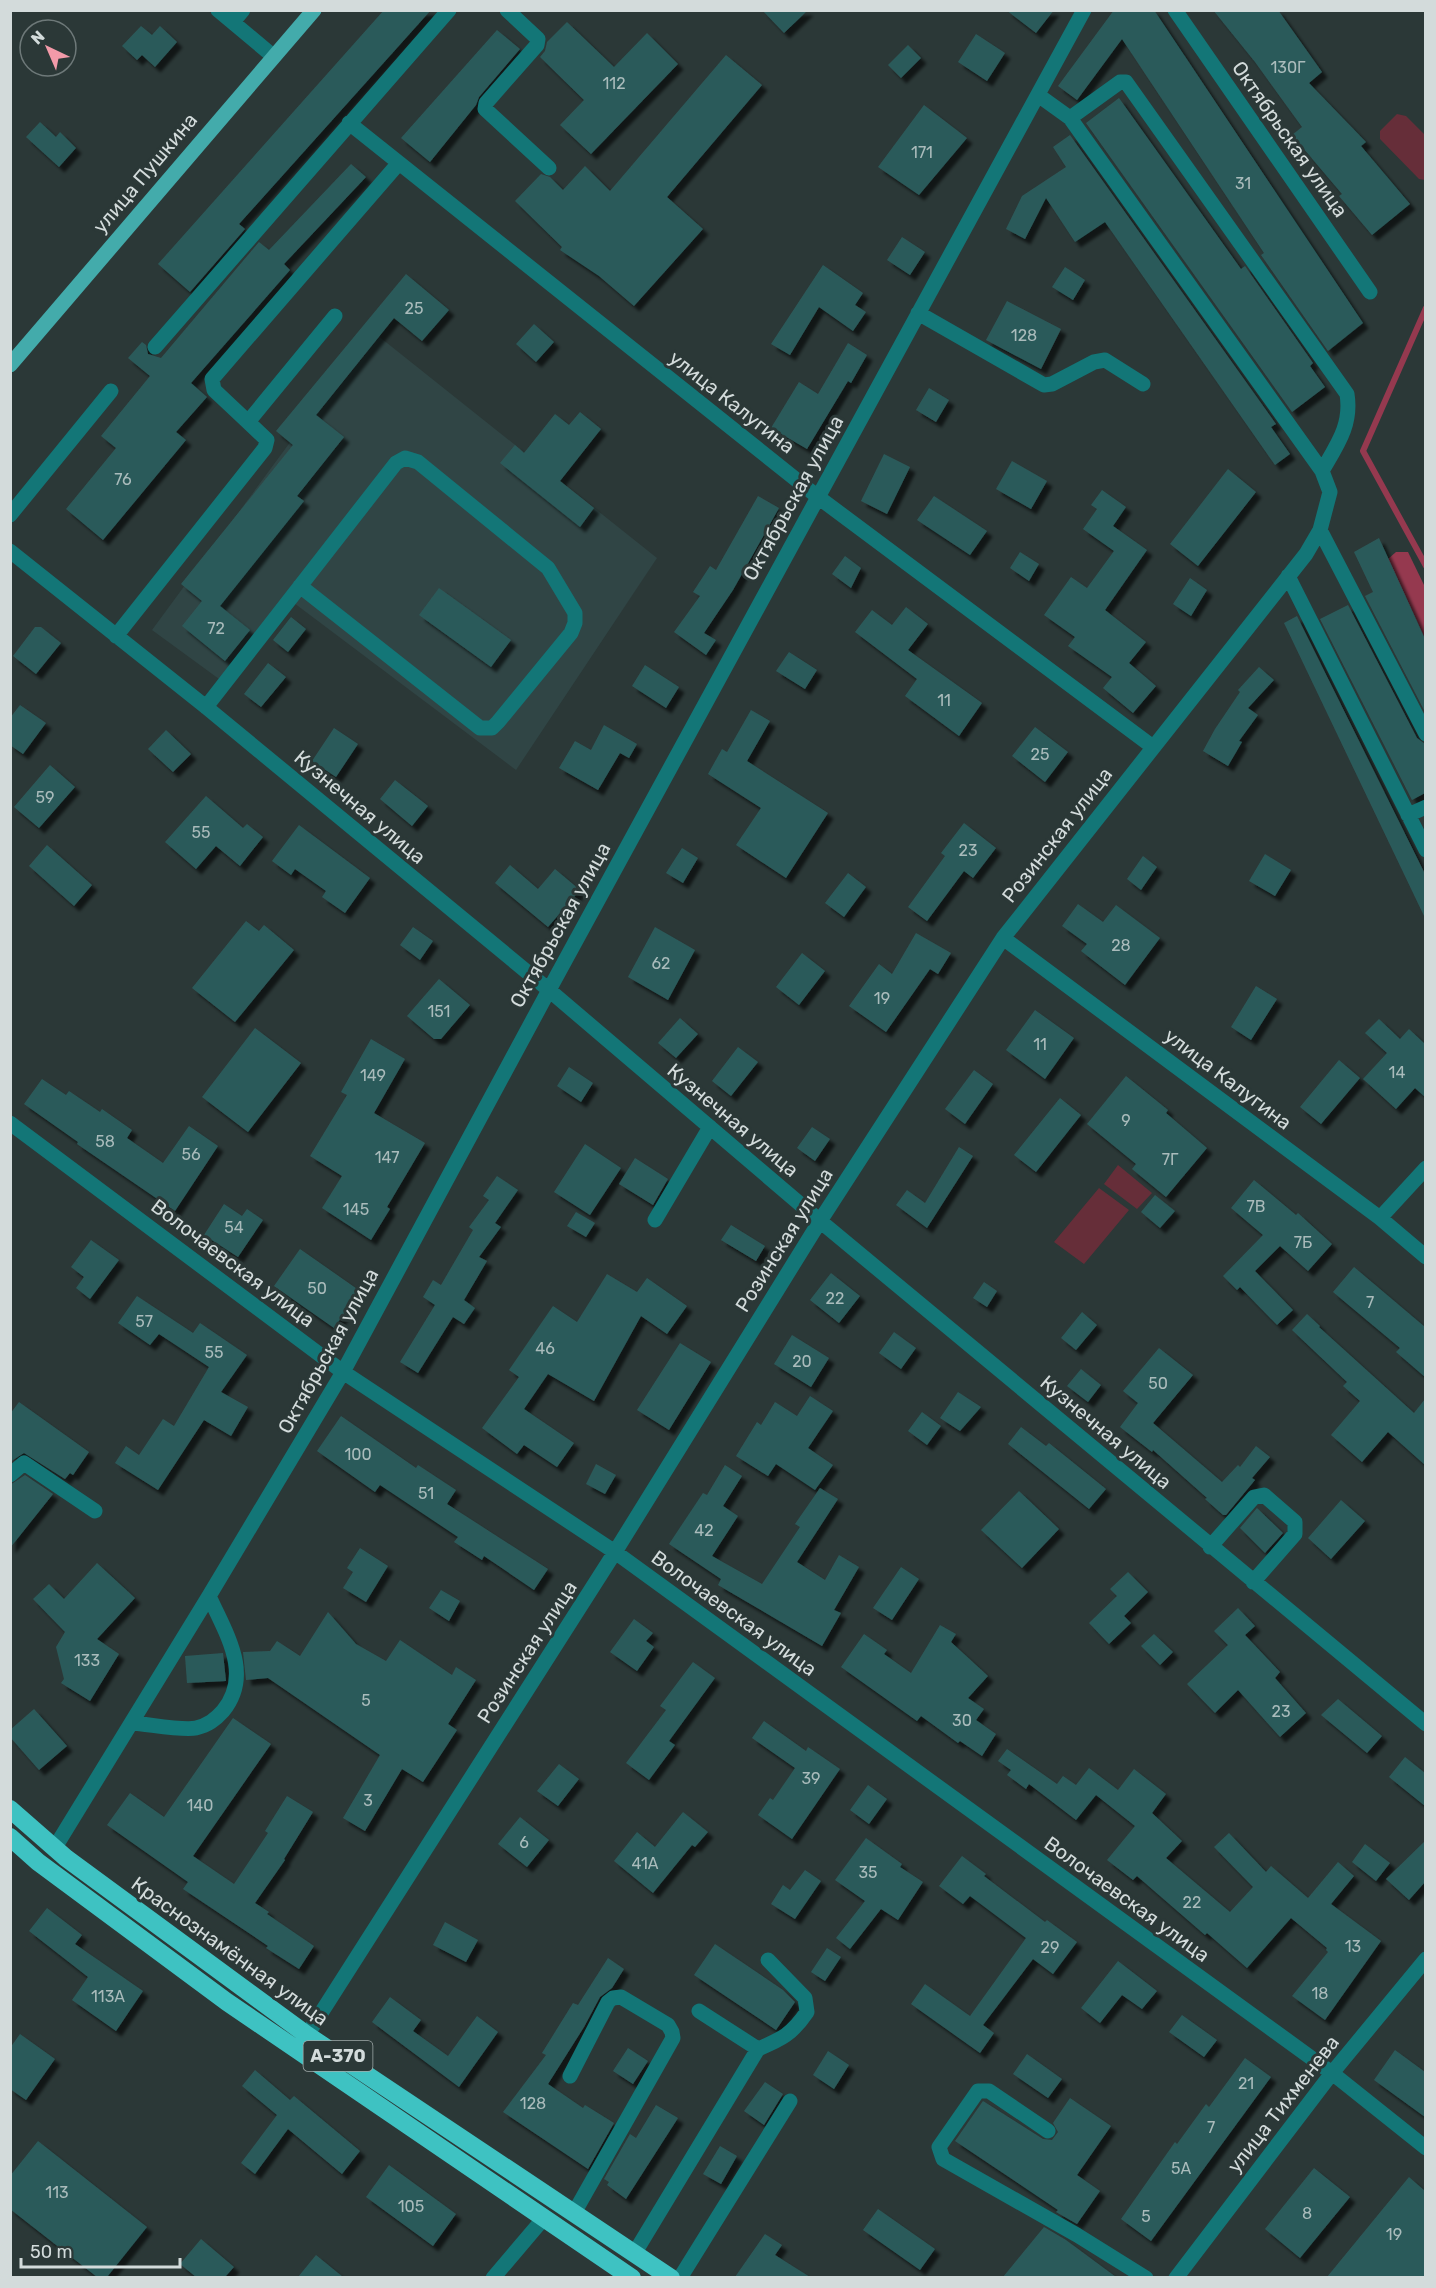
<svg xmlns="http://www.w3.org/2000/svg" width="1436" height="2288" viewBox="0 0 1436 2288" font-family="Rubik,sans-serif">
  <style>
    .built { fill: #304545 }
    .green { fill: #662e39 }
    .forest { fill: #95394f }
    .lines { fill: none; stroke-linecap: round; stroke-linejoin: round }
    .stream { stroke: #95394f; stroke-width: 6 }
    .building { fill: #2c5a5a; filter: url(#shadow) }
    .minor { stroke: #137677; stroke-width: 15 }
    .major { stroke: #43abab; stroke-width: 15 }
    .highway { stroke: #3ec2c2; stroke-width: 18 }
    .labels { text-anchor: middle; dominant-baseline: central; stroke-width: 6; stroke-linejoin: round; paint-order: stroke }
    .number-label { font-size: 16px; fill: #a9bbbb }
    .shield { fill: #2b3837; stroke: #a1aaaa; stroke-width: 1.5 }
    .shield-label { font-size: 18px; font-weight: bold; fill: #d3dbdb }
    .street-label { font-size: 20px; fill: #d3dbdb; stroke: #2b3837 }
  </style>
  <defs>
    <filter id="shadow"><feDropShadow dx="5.5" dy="5.5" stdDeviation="1.5" flood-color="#0009"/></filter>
  </defs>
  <rect width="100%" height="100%" fill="#2b3837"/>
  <path class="built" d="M372,331L657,558L516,770L294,603L230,687L152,630Z"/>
  <path class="green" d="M1397,114L1406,116L1425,135V180L1419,179L1380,139V131Z
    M1118,1165L1152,1193L1137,1209L1104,1184Z
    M1099,1188L1129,1210L1084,1264L1054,1242Z"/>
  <path class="forest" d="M1396,552H1408L1425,587V639L1388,559Z"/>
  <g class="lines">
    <path class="stream" d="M1426,308L1363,451L1426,566"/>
  </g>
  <path class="building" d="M384,10H431L239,224L245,229L190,292L158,264Z
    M762,10H808L784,33Z
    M1006,10H1054L1036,33Z
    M1114,10H1154L1363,323L1328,351L1261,255L1264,253L1122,39L1077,100L1058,86Z
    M1213,10H1278L1322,72L1309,83L1366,142L1361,146L1410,204L1372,235L1339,196L1342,194L1292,135L1302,127L1255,62Z
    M567,22L614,67L647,33L678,64L591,154L560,125L584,100L540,57L545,51L547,42Z
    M141,26L152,35L160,26L177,42L155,67L142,55L137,60L122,46Z
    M497,30L520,49L479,97L476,105L430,162L401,138Z
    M976,34L1005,53L987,81L958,62Z
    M908,45L921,58L901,78L888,65Z
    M726,55L762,85L667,197L703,229L634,306L599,276L560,250L562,247L515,201L541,174L550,177L563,190L585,166L610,191Z
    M1119,98L1241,269L1245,266L1313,363L1310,366L1325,387L1292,412L1086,123Z
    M924,105L967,138L919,195L878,167Z
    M40,122L56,137L60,132L76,148L59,167L26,137Z
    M1070,135L1276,424L1271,427L1290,454L1275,465L1105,222L1075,242L1046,198L1025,239L1006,229L1022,196L1066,167L1053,147Z
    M351,164L366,177L284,264L290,270L191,383L207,397L176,432L186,440L103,540L66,509L116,448L101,436L150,376L128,358L142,342L146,345L148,354L161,358L259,242L269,250Z
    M902,237L925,252L910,275L887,260Z
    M823,265L863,293L855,305L866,312L853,331L819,307L790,355L771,344Z
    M1065,267L1085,280L1073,300L1052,287Z
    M406,274L449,310L422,341L394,318L316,415L344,437L297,496L304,501L220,606L250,630L225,661L182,626L202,601L181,584L293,445L276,431Z
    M1007,301L1061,329L1041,369L986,340Z
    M534,324L554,342L536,362L516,344Z
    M848,343L867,355L851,383L848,381L807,449L771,428L799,382L818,394Z
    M929,388L949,400L936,422L916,410Z
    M580,412L601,429L560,481L594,508L580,527L500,463L515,445L524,453L555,414L569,425Z
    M884,454L910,467L887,514L861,501Z
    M1012,461L1047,481L1031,509L996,489Z
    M1228,469L1256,492L1198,566L1170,544Z
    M1102,490L1126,507L1113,526L1147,550L1105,610L1146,642L1129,663L1156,686L1133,713L1103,688L1112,677L1068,646L1075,637L1044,615L1071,577L1087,588L1114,551L1083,529L1097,509L1091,505Z
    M758,496L779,508L733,590L704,633L716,640L706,655L674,632L700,596L693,592L710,566L716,570Z
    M934,496L987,531L970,555L917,520Z
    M1379,538L1425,639V712L1365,596L1373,592L1354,552Z
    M1020,552L1039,564L1029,581L1010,568Z
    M845,556L861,568L851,588L832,574Z
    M1190,578L1207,590L1191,616L1173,604Z
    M439,588L511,640L491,667L419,615Z
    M1348,605L1417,738L1425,744V793L1412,800L1320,619Z
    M906,607L928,624L908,650L982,703L959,736L905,696L917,679L855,632L872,610L892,625Z
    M1297,616L1425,874V918L1284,623Z
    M291,617L306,629L288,652L273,640Z
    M35,627H41L61,643L36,674L13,656Z
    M789,652L817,670L805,689L776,671Z
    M268,663L286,677L261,707L244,694Z
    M645,665L679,687L666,708L632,686Z
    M1259,667L1274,680L1248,708L1258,715L1239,741L1242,742L1228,766L1203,751L1215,729L1240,692L1238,690Z
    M20,705L46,723L23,754L10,745V718Z
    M751,710L770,721L747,761L828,813L786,878L736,845L761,808L708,774L722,749L727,752Z
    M604,725L637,744L629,758L620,753L598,790L559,768L575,741L591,750Z
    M1035,727L1068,752L1045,782L1012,756Z
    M334,728L358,744L336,777L312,761Z
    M166,730L191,754L173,772L148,749Z
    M50,765L75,787L39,828L14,807Z
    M395,780L428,806L412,826L380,799Z
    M206,796L243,828L247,824L263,837L240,866L216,846L196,869L165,842Z
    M964,823L996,848L973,878L964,871L927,921L908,907L945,856L941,853Z
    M299,825L370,878L345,913L322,897L326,891L295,869L291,875L272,861Z
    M47,845L92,885L74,906L29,866Z
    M682,848L698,858L683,883L666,873Z
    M1265,854L1291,870L1275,896L1249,881Z
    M1143,856L1157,867L1141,890L1127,879Z
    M510,865L538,889L555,869L580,890L548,927L495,883Z
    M848,873L866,887L844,917L825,903Z
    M1078,904L1103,922L1116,905L1160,938L1125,985L1081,951L1087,944L1062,926Z
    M246,921L259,931L264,925L294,950L235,1022L192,988Z
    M413,927L433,941L420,960L400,945Z
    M655,927L695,950L668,1000L628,977Z
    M916,933L951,953L938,974L930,969L886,1032L849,1006L879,964L892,974Z
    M802,953L825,971L799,1005L776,987Z
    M439,979L470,1005L441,1039H434L407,1016Z
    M1256,986L1277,999L1251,1040L1231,1027Z
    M1035,1010L1074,1038L1045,1079L1006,1050Z
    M680,1018L698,1034L676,1058L658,1043Z
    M1379,1019L1400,1039L1409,1029L1425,1044V1097L1415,1088L1396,1109L1363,1079L1387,1053L1365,1033Z
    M255,1028L301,1063L248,1132L202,1097Z
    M371,1039L405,1059L374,1113L425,1143L387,1207L390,1209L371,1240L322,1208L342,1176L310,1156L347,1095L341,1092Z
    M738,1047L758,1062L731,1096L712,1081Z
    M1339,1060L1360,1078L1321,1124L1300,1107Z
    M569,1067L593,1083L581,1102L557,1086Z
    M974,1070L993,1084L965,1124L945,1109Z
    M1126,1076L1168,1110L1166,1113L1207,1148L1166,1197L1132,1169L1136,1164L1087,1124Z
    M42,1079L66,1095L69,1091L100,1112L102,1109L132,1130L127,1138L163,1163L189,1126L218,1146L175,1211L77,1144L78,1142L24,1104Z
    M1060,1098L1081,1115L1036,1172L1014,1155Z
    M812,1127L830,1139L815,1161L797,1148Z
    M585,1144L621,1168L590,1215L554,1192Z
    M959,1147L973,1156L927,1228L896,1205L907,1190L925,1203Z
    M635,1158L668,1179L653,1205L619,1184Z
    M497,1176L518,1190L495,1223L501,1227L479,1257L487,1261L464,1300L475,1308L464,1324L453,1317L418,1373L400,1362L435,1305L423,1297L433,1280L441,1285L473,1230L469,1227L489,1200L483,1196Z
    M1254,1180L1296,1215L1298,1213L1332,1244L1308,1271L1280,1246L1255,1271L1293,1310L1277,1325L1240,1287L1237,1290L1223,1276L1263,1235L1231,1208Z
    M1155,1195L1175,1211L1160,1228L1141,1212Z
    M224,1204L242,1216L247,1209L263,1220L238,1257L204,1235Z
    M576,1212L595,1223L586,1237L567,1226Z
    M731,1225L765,1246L756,1261L721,1240Z
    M91,1240L119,1260L90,1299L76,1288L84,1277L71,1267Z
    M300,1249L360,1291L334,1328L274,1286Z
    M1354,1267L1425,1327V1377L1396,1352L1400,1348L1333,1292Z
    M831,1273L860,1296L839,1323L810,1300Z
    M607,1274L637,1292L647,1278L687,1306L667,1334L641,1316L594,1401L548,1374L524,1409L574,1443L557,1467L524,1445L517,1454L482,1428L519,1377L509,1370L553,1306L577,1322Z
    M984,1282L997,1291L987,1307L973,1298Z
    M137,1296L193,1333L200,1323L247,1355L221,1392L248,1407L231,1436L204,1420L158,1490L115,1463L126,1446L139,1455L163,1419L174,1426L209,1367L159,1334L150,1345L118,1323Z
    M1082,1312L1097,1325L1076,1350L1061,1338Z
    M1307,1314L1320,1326L1319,1327L1414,1413L1425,1399V1465L1388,1432L1362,1462L1331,1435L1360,1401L1343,1386L1347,1382L1292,1330Z
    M894,1332L916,1348L901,1369L879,1353Z
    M792,1335L829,1358L811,1387L774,1364Z
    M680,1343L711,1362L669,1430L637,1410Z
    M1159,1348L1193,1375L1153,1423L1222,1482L1238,1465L1240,1467L1256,1446L1270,1457L1252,1478L1255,1480L1226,1515H1223L1205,1499L1207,1498L1153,1450L1152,1452L1120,1427L1138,1403L1123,1391Z
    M1081,1369L1101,1385L1088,1402L1067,1386Z
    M958,1392L981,1407L960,1431L940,1418Z
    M810,1396L833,1411L808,1448L833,1465L815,1490L776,1464L768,1476L736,1456L757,1422L761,1425L775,1402L797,1416Z
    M19,1402L89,1452L73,1475L70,1473L65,1479L24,1453L10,1462V1414Z
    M922,1412L941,1426L927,1445L908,1431Z
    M341,1416L416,1468L418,1465L456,1490L447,1504L548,1569L534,1590L484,1556L482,1560L454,1542L458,1537L380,1485L375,1492L317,1451Z
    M1021,1427L1046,1446L1049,1443L1106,1489L1089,1509L1008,1444Z
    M596,1464L616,1475L605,1494L586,1484Z
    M725,1465L742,1476L723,1506L738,1516L712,1556L762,1584L800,1527L795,1524L820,1488L838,1499L797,1562L825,1580L839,1555L859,1567L834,1610L841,1613L822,1646L718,1585L721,1579L669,1544L703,1493L707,1495Z
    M25,1475L53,1494L10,1548V1485Z
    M1019,1491L1059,1529L1022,1568L981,1530Z
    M1341,1500L1365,1521L1331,1559L1308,1538Z
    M1257,1508L1283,1533L1265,1553L1240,1528Z
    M360,1548L388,1566L366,1602L343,1588L353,1572L347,1568Z
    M97,1563L135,1598L97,1639L119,1654L90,1701L61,1683L64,1679L56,1647L65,1632L33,1599L49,1584L64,1599Z
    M901,1567L919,1579L892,1620L873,1608Z
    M1128,1572L1148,1592L1124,1616L1131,1623L1109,1644L1089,1623L1117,1596L1110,1589Z
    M441,1590L460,1601L449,1621L429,1608Z
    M1238,1608L1255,1626L1245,1635L1280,1672L1275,1678L1306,1713L1280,1737L1238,1690L1215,1713L1187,1684L1228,1645L1214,1631Z
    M328,1612L356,1644L386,1661L400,1640L452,1675L456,1667L476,1680L448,1724L457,1730L423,1782L402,1769L365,1831L343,1818L380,1755L268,1678L246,1680L243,1652L270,1651L277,1641L300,1656Z
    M634,1619L653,1633L646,1641L654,1647L637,1671L610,1652Z
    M940,1625L956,1634L951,1642L988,1676L968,1698L984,1709L976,1720L996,1734L982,1756L960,1741L958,1743L921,1716L917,1721L841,1667L864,1634L887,1650L884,1654L911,1673Z
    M1154,1634L1173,1652L1160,1665L1141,1646Z
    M223,1653L226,1681L187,1683L185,1656Z
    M693,1662L715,1678L669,1741L675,1745L649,1780L626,1763L666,1710L660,1706Z
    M1338,1699L1382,1736L1367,1753L1321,1715Z
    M34,1709L67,1746L39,1770L10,1737V1730Z
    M233,1718L271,1744L193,1856L234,1884L268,1833L265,1831L287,1796L313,1812L284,1859L285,1860L255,1903L269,1912L267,1914L314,1946L299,1969L266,1948L268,1946L183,1889L188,1882L107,1825L130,1793L164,1817Z
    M764,1721L806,1751L808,1747L840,1769L792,1839L758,1815L770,1798L773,1800L795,1768L752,1738Z
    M1007,1749L1057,1784L1063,1776L1076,1785L1089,1768L1118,1790L1134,1769L1166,1794L1152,1813L1182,1841L1166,1858L1230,1912L1253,1887L1214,1847L1229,1833L1266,1872L1271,1866L1308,1898L1338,1862L1354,1876L1331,1904L1381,1941L1325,2020L1292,1996L1328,1952L1326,1950L1327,1948L1291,1918L1247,1968L1207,1933L1205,1935L1137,1876L1133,1880L1107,1860L1135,1826L1096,1795L1076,1820L1029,1784L1026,1789L1007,1775L1011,1770L998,1761Z
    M1405,1757L1425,1773V1806L1389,1777Z
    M559,1764L579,1779L558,1806L537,1791Z
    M868,1785L887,1799L869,1824L850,1810Z
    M683,1812L708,1832L695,1847L692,1845L653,1893L614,1861L637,1832L655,1847Z
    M520,1817L549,1840L527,1867L498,1844Z
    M866,1838L902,1864L900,1867L923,1882L898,1920L881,1909L850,1949L836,1938L865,1901L835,1880Z
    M1425,1841V1882L1409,1900L1386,1879Z
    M1365,1844L1390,1863L1376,1881L1352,1862Z
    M962,1856L986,1874L984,1876L1045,1922L1047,1920L1077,1942L1053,1974L1033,1959L983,2025L994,2033L980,2053L911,2004L925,1984L970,2016L1026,1938L970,1896L963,1904L939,1886Z
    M805,1870L821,1881L795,1919L771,1904L783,1885L790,1890Z
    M47,1908L82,1935L75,1944L143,1991L116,2031L72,2000L88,1977L29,1931Z
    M445,1922L478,1940L466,1962L433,1945Z
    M715,1944L783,1990L795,2002L776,2030L694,1975Z
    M827,1948L841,1957L825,1981L811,1972Z
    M608,1958L624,1969L612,1988L600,1997L584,2027L548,2084L583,2108L585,2105L614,2123L588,2169L503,2112L546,2055L542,2053L573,2003L578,2005Z
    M1118,1961L1157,1991L1142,2009L1122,1995L1100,2023L1081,2008Z
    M390,1997L421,2020L413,2031L448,2056L477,2016L498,2032L459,2087L372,2022Z
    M1182,2015L1217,2040L1204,2057L1169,2032Z
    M20,2034L55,2059L26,2100L10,2089V2048Z
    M628,2048L648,2061L633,2084L613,2071Z
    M1395,2050L1425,2072V2117L1374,2080Z
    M828,2051L849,2065L834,2089L813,2075Z
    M1027,2054L1062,2079L1048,2098L1013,2074Z
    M1245,2058L1271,2077L1151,2241L1121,2219L1175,2142L1177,2144L1206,2104L1209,2107Z
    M255,2070L290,2100L294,2096L360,2151L342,2174L288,2129L255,2174L241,2163L277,2115L242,2086Z
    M765,2082L783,2094L764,2125L744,2111Z
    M1070,2098L1111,2126L1077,2175L1100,2191L1077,2224L1056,2212L1058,2210L955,2141L983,2101L1043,2139L1052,2140L1058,2132L1053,2123Z
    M656,2105L678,2118L626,2199L607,2185L609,2182L604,2179L630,2134L636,2138Z
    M38,2141L147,2227L107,2277H97L10,2209V2176Z
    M720,2146L737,2156L721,2184L703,2174Z
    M389,2165L456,2214L433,2246L366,2197Z
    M1314,2168L1350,2197L1300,2258L1265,2229Z
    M1409,2177L1425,2191V2277H1327Z
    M878,2209L935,2249L920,2270L863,2230Z
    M1044,2227L1066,2240L1116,2277H1003Z
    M765,2234L782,2245L775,2255L810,2277H735Z
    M201,2239L234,2267L225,2277H196L180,2264Z
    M316,2255L343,2277H298Z"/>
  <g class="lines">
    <path class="minor" d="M218,10L273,56
      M507,10L538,39L537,45L486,103L485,109L549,168
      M1175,10L1370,292
      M233,22L243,10
      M1038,95L1070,118L1322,471C1337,445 1352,425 1347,394L1126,82H1120L1070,118
      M349,123L818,497L1153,747
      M918,313L1044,385L1052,384L1094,362L1105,360L1143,384
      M155,347L449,10
      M248,422L214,390L212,379L398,164
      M10,515L111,391
      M1320,530L1426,734
      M10,551L206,707L549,990L820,1221L1426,1724
      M1288,576L1426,850
      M116,636L265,448L267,440L248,422L335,316
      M206,707L396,463L405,458L418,462L548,568L575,613V623L571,633L498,722L492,728H480L300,586
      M1408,815L1426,807
      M1003,938L1380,1218L1426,1257
      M10,1123L343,1372L615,1552L1332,2073L1426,2148
      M1380,1218L1426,1168
      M655,1220L710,1127
      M10,1475L24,1463L95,1511
      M1210,1547L1254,1497L1264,1495L1295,1522V1534L1253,1582
      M132,1723C148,1724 183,1731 196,1728C208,1725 215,1720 223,1711C253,1674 226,1634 209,1596
      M54,1849L209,1596L343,1372L549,990L1084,10
      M699,2011L758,2049
      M307,2035L615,1552L820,1221L1003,938L1306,554L1320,530L1330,492L1322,471
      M570,2076L608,2002L613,1998L621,1997L668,2025L672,2032L673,2038L574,2213
      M1048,2131L989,2091H978L939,2147L943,2159L1077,2235L1146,2278
      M634,2254L758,2049C782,2039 792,2034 807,2012L805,1998L768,1960
      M493,2278L544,2218
      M680,2278L790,2101
      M1176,2278L1332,2073L1426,1959"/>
    <path class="major" d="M10,365L314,10"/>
    <path class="highway" d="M10,1809L66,1858L307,2035L671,2278
      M10,1837L38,1862L227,2002L632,2278"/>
  </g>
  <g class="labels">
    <g class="number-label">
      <text x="1288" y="67">130Г</text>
      <text x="614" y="83">112</text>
      <text x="922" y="152">171</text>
      <text x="1243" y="183">31</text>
      <text x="414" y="308">25</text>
      <text x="1024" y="335">128</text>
      <text x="123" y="479">76</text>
      <text x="216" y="628">72</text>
      <text x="944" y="700">11</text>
      <text x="1040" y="754">25</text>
      <text x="45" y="797">59</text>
      <text x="201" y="832">55</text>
      <text x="968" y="850">23</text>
      <text x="1121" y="945">28</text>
      <text x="661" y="963">62</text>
      <text x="882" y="998">19</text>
      <text x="439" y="1011">151</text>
      <text x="1040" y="1044">11</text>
      <text x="1397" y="1072">14</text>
      <text x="373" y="1075">149</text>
      <text x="1126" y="1120">9</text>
      <text x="105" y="1141">58</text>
      <text x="191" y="1154">56</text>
      <text x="387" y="1157">147</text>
      <text x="1170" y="1159">7Г</text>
      <text x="1256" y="1206">7В</text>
      <text x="356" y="1209">145</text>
      <text x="234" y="1227">54</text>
      <text x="1303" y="1242">7Б</text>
      <text x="317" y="1288">50</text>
      <text x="835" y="1298">22</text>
      <text x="1370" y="1302">7</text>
      <text x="144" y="1321">57</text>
      <text x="545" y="1348">46</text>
      <text x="214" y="1352">55</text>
      <text x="802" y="1361">20</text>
      <text x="1158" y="1383">50</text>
      <text x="358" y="1454">100</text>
      <text x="426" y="1493">51</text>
      <text x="704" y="1530">42</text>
      <text x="87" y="1660">133</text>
      <text x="366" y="1700">5</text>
      <text x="1281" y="1711">23</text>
      <text x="962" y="1720">30</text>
      <text x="811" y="1778">39</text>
      <text x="368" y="1800">3</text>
      <text x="200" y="1805">140</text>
      <text x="524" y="1842">6</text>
      <text x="645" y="1863">41А</text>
      <text x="868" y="1872">35</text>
      <text x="1192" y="1902">22</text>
      <text x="1353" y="1946">13</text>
      <text x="1050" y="1947">29</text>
      <text x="1320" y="1993">18</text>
      <text x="108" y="1996">113А</text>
      <text x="1246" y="2083">21</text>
      <text x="533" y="2103">128</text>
      <text x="1211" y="2127">7</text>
      <text x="1181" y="2168">5А</text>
      <text x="57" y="2192">113</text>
      <text x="411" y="2206">105</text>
      <text x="1307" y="2213">8</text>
      <text x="1146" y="2216">5</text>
      <text x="1394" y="2234">19</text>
    </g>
    <rect class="shield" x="303.5" y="2041" width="69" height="30" rx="4.5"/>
    <g class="shield-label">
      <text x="338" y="2056">А-370</text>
    </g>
    <g class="street-label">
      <text transform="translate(1290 139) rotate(55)">Октябрьская улица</text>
      <text transform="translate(145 173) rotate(-50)">улица Пушкина</text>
      <text transform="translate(732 402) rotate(38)">улица Калугина</text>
      <text transform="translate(793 498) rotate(-61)">Октябрьская улица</text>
      <text transform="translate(360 807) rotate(40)">Кузнечная улица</text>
      <text transform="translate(1057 835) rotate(-52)">Розинская улица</text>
      <text transform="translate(560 925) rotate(-61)">Октябрьская улица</text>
      <text transform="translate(1228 1079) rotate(37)">улица Калугина</text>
      <text transform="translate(733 1120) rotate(40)">Кузнечная улица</text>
      <text transform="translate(784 1240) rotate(-58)">Розинская улица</text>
      <text transform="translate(233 1263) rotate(37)">Волочаевская улица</text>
      <text transform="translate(328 1351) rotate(-61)">Октябрьская улица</text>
      <text transform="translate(1106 1432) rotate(40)">Кузнечная улица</text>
      <text transform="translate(734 1613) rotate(36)">Волочаевская улица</text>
      <text transform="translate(527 1652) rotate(-57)">Розинская улица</text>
      <text transform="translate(1127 1899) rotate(36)">Волочаевская улица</text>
      <text transform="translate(230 1951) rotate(36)">Краснознамённая улица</text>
      <text transform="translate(1283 2104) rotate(-52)">улица Тихменева</text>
    </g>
  </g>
  <rect width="1436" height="2288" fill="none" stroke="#d3dbdb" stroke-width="24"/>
  <g transform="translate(48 48) rotate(316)"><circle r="28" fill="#2b3837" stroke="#6e7979" stroke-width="1.5"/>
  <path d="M0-4.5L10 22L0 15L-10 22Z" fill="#f39aa9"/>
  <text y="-9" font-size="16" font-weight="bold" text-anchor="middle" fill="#d3dbdb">N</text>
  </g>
  <path d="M21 2258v9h159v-9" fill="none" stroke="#d3dbdb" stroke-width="3"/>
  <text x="30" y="2258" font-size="18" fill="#d3dbdb" stroke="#2b3837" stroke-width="4.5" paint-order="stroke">50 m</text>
</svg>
